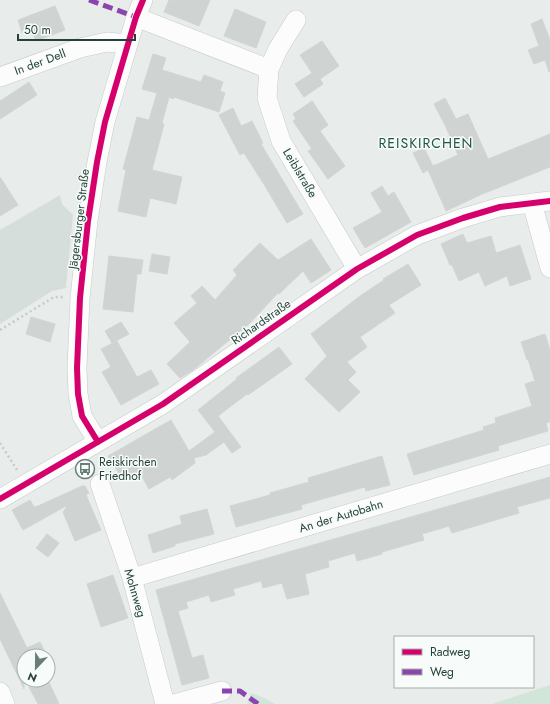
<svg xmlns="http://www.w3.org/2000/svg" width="550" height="704" viewBox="0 0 550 704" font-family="Jost,sans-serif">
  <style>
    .built { fill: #d6dedb }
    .green { fill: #d1e6d8 }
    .building { fill: #cfd4d2; stroke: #d1d6d4 }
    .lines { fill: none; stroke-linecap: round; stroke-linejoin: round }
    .minor-casing { stroke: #c5cac8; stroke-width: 20 }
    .path { stroke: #c3ccca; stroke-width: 2.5; stroke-dasharray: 2 3; stroke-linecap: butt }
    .minor { stroke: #fcfcfc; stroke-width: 19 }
    .quiet { stroke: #8e44ad; stroke-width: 5; stroke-dasharray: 10 5; stroke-linecap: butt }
    .cycleway-casing { stroke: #f7fbf9; stroke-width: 8 }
    .cycleway { stroke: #d6006c; stroke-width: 6 }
    .labels { text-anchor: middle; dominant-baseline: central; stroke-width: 3; stroke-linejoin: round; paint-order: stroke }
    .street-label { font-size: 12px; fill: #24423a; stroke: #f7fbf9 }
    .poi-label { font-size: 12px; fill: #24423a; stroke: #f7fbf9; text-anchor: start }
    .quarter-label { font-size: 14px; letter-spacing: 1px; fill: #1f5548; stroke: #f7fbf9 }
  </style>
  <rect width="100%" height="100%" fill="#e8edeb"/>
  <path class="built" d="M60,195L62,204L73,215L66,288L52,291L0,324V230Z"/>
  <path class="green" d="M550,685V704H492Z
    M251,693L262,697L275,704H247Z"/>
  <path class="building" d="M169,0H210L199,26L164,12Z
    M55,6L65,30L36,41L31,29L22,33L18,20Z
    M235,9L266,22L256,48L224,36Z
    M542,19L550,40V72H549L545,60L534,64L528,50L539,46L531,24Z
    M322,41L339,66L320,79L323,84L304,97L295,84L312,73L300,55Z
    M153,54L166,58L162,70L201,82L204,75L223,82L220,91L225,93L219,112L174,97L173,99L169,97L162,123L164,124L152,170L182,177L176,204L150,198L146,217L118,211L126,170L123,169L137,117L149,120L157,93L142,89Z
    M29,82L37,95L0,119V101Z
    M445,98L456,119L468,114L488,159L550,134V167L480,195L446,211L428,170L423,173L413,153L424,148L433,166L458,155L445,125L434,104Z
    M312,101L328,125L320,131L345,166L328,179L308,151L312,149L293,121L296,119L293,114Z
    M233,108L241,126L252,121L263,143L261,144L303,214L287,223L265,186L244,153L240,155L219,115Z
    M0,177L18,205L0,216Z
    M382,186L388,196L394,192L411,222L365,248L353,228L382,212L371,193Z
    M463,234L467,243L491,236L496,253L520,245L531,279L510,286L507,276L485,286L479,272L459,281L452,265H450L441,244Z
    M311,239L331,270L311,283L303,271L279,294L278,293L250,323L193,370L180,378L167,364L190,342L174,323L197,303L191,296L202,286L215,300L237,275L233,270L260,243L278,260Z
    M152,254L170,257L167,274L149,271Z
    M109,256L143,260L141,274H137L133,312L103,309Z
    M408,264L421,285L389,305L395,313L360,337L367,347L347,362L356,372L348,380L360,392L339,412L305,379L327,356L311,334L360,296L384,280L383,279Z
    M31,317L55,324L50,342L26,334Z
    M121,322L129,334L112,343L105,331Z
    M545,334L550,350V422L546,423L548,431L498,446L499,450L414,475L407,454L484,430L483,427L496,423L495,418L532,406L525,384L535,381L528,359L527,360L521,342Z
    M117,341L137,377L151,370L159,384L121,405L102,372L111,367L101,349Z
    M279,347L292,364L248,395L247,394L218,416L241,447L232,453L224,442L206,455L194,458L195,463L172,480L170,477L149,489L139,471L123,480L108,456L171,420L189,451L215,432L198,410L237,379L236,378Z
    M382,456L390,485L366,491L365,487L301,505L302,509L236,527L230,506L270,495V493L309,482L308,478Z
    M550,477V498L517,507L519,513L452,533L449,526L422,534L424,540L382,552V554L357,561L355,553L328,561L329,567L305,574L309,594L287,599L282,583L263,588L261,581L233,589L235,595L211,602L209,595L186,602L188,608L178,611L192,658L203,655L209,678L182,685L156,590Z
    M82,486H85L89,493L86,495L101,530L75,541L63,512L68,505L23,530L12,510L30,500L34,507L38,506Z
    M207,509L214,534L175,544V546L153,553L148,535L182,524L180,516Z
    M47,534L59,543L48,557L36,548Z
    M113,575L128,618L101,627L87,584Z
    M0,593L27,648L40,642L47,656H24V689L0,639Z
    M44,680H48L59,704H38L29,687Z"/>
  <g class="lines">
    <defs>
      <path id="minor" d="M136,17L269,69
        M296,20L278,49L269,69L267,98L281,141L357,269
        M0,77L80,48L107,42L128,44
        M532,203L550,268
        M98,442L82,416L78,394L77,368L80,298L88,221L97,162L105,122L136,17L143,0
        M100,484L132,578L165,704
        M0,499L163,404L357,269L417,235L463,218L500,207L550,201
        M132,578L550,454
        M0,692L5,704
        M174,704L222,691"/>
    </defs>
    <use href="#minor" class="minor-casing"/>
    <path class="path" d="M0,330L54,297H65
      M0,443L17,470"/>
    <use href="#minor" class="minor"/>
    <path class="quiet" d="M89,0L136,17
      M222,691H240L258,704"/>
    <defs>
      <path id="cycleway" d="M98,442L82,416L78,394L77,368L80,298L88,221L97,162L105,122L136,17L143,0
        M0,499L163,404L357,269L417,235L463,218L500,207L550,201"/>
    </defs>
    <use href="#cycleway" class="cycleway-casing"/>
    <use href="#cycleway" class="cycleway"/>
  </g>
  <defs>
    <symbol id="bus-ring" viewBox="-11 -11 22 22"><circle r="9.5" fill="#f7fbf9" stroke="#697e78" stroke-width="1.5"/><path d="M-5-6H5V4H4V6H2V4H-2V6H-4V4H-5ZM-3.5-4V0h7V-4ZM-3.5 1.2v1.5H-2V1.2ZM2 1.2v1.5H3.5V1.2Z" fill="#697e78"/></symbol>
  </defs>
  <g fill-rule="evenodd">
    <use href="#bus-ring" x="74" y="458" width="22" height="22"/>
  </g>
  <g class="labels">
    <g class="street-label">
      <text transform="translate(40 62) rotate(-20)">In der Dell</text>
      <text transform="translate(300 173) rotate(59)">Leiblstraße</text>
      <text transform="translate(79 219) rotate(-83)">Jägersburger Straße</text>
      <text transform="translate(261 322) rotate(-35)">Richardstraße</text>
      <text transform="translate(341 516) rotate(-17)">An der Autobahn</text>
      <text transform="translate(135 593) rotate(74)">Mohnweg</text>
    </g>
    <g class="poi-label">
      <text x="99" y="462">Reiskirchen<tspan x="99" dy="14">Friedhof</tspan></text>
    </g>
    <g class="quarter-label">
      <text x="426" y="143">REISKIRCHEN</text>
    </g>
  </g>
  <rect x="394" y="636" width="140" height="52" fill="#f7fbf9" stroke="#a3b1ad"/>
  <rect x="402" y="649" width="20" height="6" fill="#d6006c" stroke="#a3b1ad"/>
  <text x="430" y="656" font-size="12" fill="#24423a">Radweg</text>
  <rect x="402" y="669" width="20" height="6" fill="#8e44ad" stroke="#a3b1ad"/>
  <text x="430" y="676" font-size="12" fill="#24423a">Weg</text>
  <g transform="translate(36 668) rotate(202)"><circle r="19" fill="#f7fbf9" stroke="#a3b1ad"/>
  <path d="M0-3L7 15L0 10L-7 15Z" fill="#697e78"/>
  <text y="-6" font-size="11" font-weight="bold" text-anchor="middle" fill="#24423a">N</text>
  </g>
  <path d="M18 34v6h117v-6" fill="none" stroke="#24423a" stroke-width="2"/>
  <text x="24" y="34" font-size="12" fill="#24423a" stroke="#f7fbf9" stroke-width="3" paint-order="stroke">50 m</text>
</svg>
